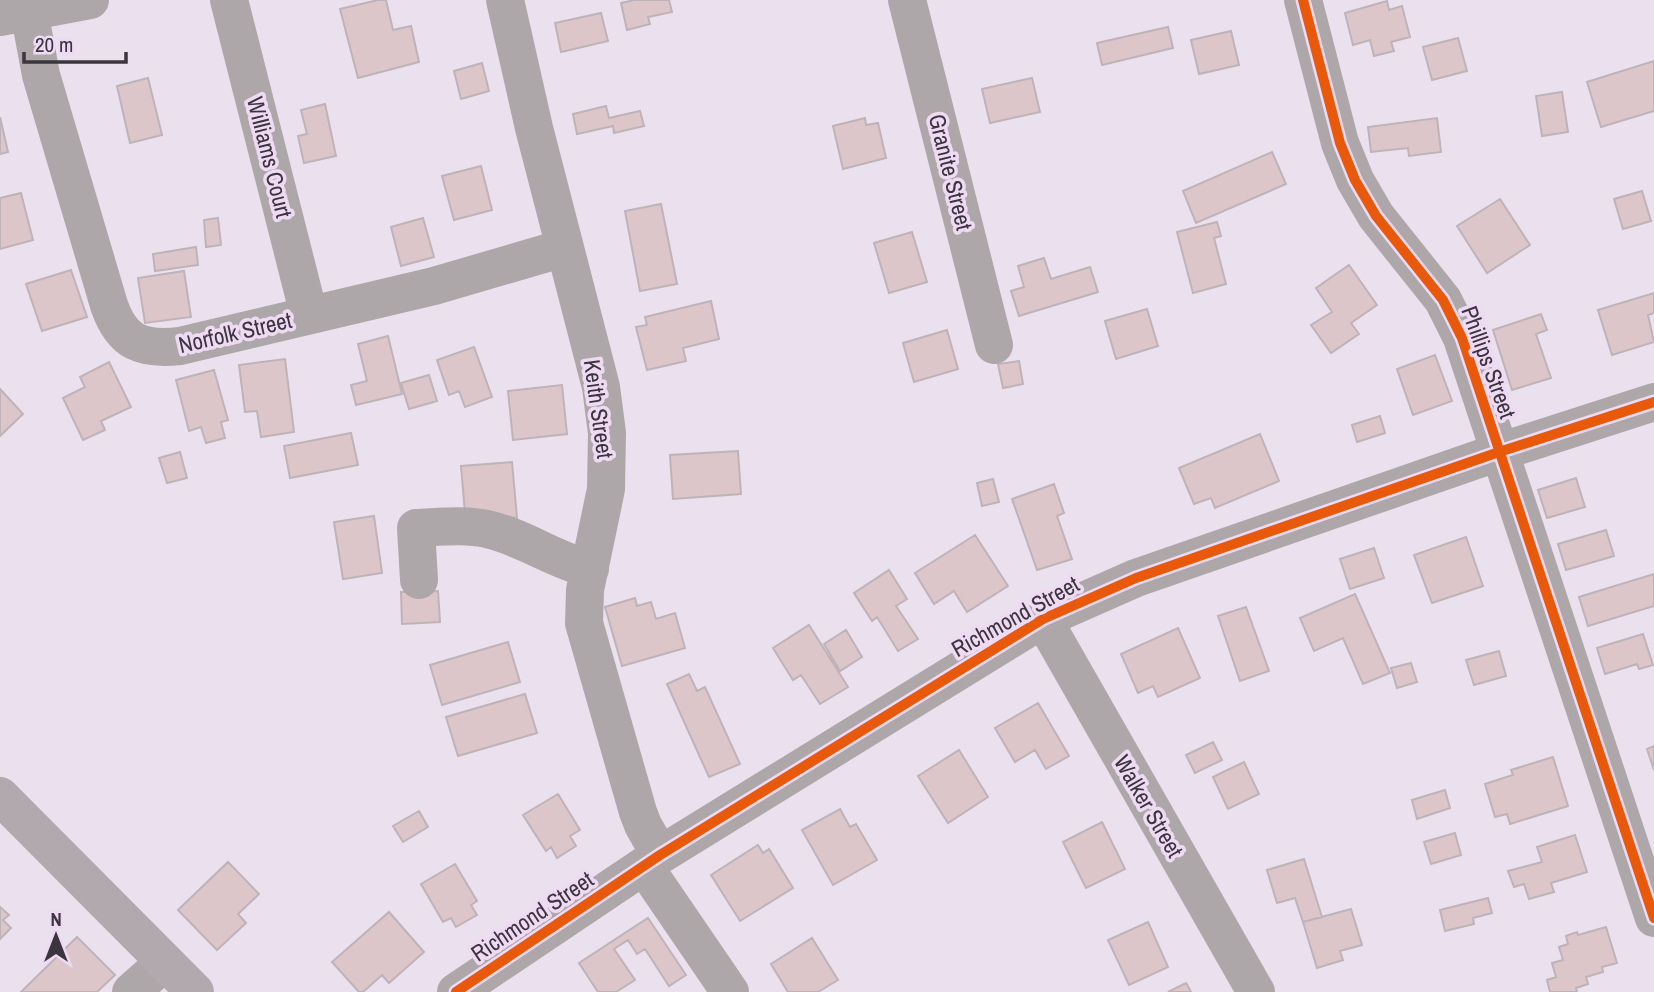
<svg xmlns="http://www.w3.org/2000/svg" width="1654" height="992" viewBox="0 0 1654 992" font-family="'Archivo Narrow',sans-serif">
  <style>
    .building { fill: #ddc6ca; stroke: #beb3b8; stroke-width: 2 }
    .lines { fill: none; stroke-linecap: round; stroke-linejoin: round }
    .minor { stroke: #aea7a9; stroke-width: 38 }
    .major { stroke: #b2a9ae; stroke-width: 38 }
    .cycleway-casing { stroke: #efdaf3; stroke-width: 15 }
    .cycleway { stroke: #e8590c; stroke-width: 10 }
    .labels { text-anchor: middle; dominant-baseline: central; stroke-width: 7; stroke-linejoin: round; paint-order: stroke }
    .street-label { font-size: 23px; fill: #3c343e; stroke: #efdaf3 }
  </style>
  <rect width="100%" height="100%" fill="#ebe0ed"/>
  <path class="building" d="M378,0H386L393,30L411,26L419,62L358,78L340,9Z
    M634,0H669L672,12L648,17L650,24L627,30L621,3Z
    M1387,1L1389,10L1402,6L1410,37L1391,42L1394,51L1374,56L1370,40L1353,45L1345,13Z
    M601,13L608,41L561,52L555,23Z
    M1168,27L1173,48L1102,65L1097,43Z
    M1231,31L1239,65L1199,74L1191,40Z
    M1458,38L1467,71L1432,80L1423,47Z
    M1654,61V111L1601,127L1587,82Z
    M482,63L489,91L461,99L454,71Z
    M148,78L162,135L130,143L117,86Z
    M1032,78L1040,112L990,123L982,89Z
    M1562,92L1568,132L1542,136L1536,96Z
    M325,104L336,156L304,163L298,136L307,134L301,110Z
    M606,106L609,118L640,111L644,126L614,133L613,126L577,134L573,114Z
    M0,117L8,152L0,154Z
    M865,118L866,125L878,123L886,158L843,169L833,126Z
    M1437,118L1441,152L1409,156L1408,148L1371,152L1368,127Z
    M1272,152L1286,184L1196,223L1183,191Z
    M481,166L492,210L454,220L442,176Z
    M1642,191L1651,221L1623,229L1614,199Z
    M21,193L33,240L0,249V198Z
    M1500,199L1530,245L1487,273L1457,226Z
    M661,204L677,284L640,291L625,211Z
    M218,218L221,245L206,247L204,220Z
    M423,218L434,257L401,266L391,227Z
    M1217,222L1221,236L1214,238L1226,284L1193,293L1177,232Z
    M912,232L927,282L889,293L874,243Z
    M196,247L198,265L155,271L153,254Z
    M1044,258L1051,279L1090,267L1098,292L1019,316L1011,291L1024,287L1018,266Z
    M1349,265L1377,305L1351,323L1359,334L1331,353L1311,325L1332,312L1316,288Z
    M71,270L87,317L42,331L26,284Z
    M184,271L191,317L145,323L138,278Z
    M1654,293V313L1648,315L1654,342L1612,355L1598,310Z
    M711,301L719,339L683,348L686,361L647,370L636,327L647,325L645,317Z
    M1147,309L1158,346L1116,359L1105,321Z
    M1541,314L1547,330L1536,334L1551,378L1512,390L1493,330Z
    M947,330L958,369L914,382L903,343Z
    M388,336L402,394L356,405L351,385L367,381L358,344Z
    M474,347L492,397L465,407L459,391L449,395L437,360Z
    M1435,355L1452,401L1413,415L1397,369Z
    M285,359L294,432L261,437L257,411L245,412L239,365Z
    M1019,361L1023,384L1003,388L998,364Z
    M109,362L131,407L101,421L105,430L83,440L63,398L85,387L80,377Z
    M214,370L228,420L221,422L225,438L206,443L201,427L189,431L176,380Z
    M429,375L437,401L409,409L401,383Z
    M562,385L567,434L513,440L508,391Z
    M0,389L23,414L0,436Z
    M1380,416L1385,433L1357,442L1352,425Z
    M351,433L358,465L290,478L284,446Z
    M1260,434L1279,481L1215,508L1211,498L1194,504L1179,468Z
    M738,451L741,494L673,499L670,455Z
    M180,452L187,478L167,483L159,458Z
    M512,462L517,518L465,513L461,466Z
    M1576,478L1585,507L1547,518L1538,490Z
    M993,479L999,502L982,506L977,483Z
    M1054,484L1064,513L1057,516L1072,559L1037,570L1012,499Z
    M374,516L382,573L343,579L334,522Z
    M1606,530L1614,556L1566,570L1558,544Z
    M975,535L1008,586L967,612L954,591L934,604L915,573Z
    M1466,537L1483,586L1432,603L1414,555Z
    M1374,548L1384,578L1350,589L1340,559Z
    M889,570L907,599L896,606L918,639L898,651L877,617L872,621L854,593Z
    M1654,574V606L1588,626L1579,597Z
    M438,591L440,622L402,624L401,592Z
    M1355,594L1390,673L1363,684L1343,638L1314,651L1300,618Z
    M635,598L637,606L651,602L656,619L675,613L685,648L622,666L605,607Z
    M1246,607L1269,671L1240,681L1218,616Z
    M809,625L848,687L820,704L801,675L793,680L773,648Z
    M1178,628L1200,678L1158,697L1153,686L1138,693L1121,654Z
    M846,630L862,657L840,671L824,644Z
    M1643,634L1653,665L1639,669L1637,664L1605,674L1597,648Z
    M508,642L520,682L442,705L430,665Z
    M1499,651L1506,676L1474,685L1466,660Z
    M1411,663L1417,682L1397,688L1391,668Z
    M689,674L697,691L705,687L740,764L709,777L667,684Z
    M525,694L537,733L458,756L446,717Z
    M1038,703L1069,756L1046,769L1035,750L1015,762L995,728Z
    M1213,742L1222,760L1195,773L1186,755Z
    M1654,746V770L1647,749Z
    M959,750L988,797L948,823L918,776Z
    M1553,757L1568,806L1510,824L1507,814L1495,817L1485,784L1513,775L1511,770Z
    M1244,762L1259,794L1228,809L1213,777Z
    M1445,790L1450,808L1417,819L1412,800Z
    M558,794L580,830L570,836L576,846L557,858L551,847L546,851L523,815Z
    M840,809L850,827L856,824L877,860L833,885L802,830Z
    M419,811L428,827L403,842L393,826Z
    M1102,822L1125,869L1086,888L1063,842Z
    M1455,833L1461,855L1431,864L1424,842Z
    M1575,835L1587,872L1551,883L1554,892L1529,899L1524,884L1514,887L1508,871L1542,862L1537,847Z
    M758,845L763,853L769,849L793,888L740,921L711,875Z
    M1304,859L1322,917L1303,922L1295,898L1277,903L1267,870Z
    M228,862L259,894L238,914L246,923L217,950L178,910Z
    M455,864L477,901L471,905L477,915L456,927L451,918L443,922L421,884Z
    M1488,898L1492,913L1473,918L1474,924L1445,931L1440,910Z
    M0,907L9,915L3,920L11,928L0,939Z
    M1351,909L1362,945L1340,951L1343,960L1317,968L1303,922Z
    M389,912L424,952L389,983L382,975L363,992H359L332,962Z
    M648,918L686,975L669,986L645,949L637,954L628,940L614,949L635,980L616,992H598L579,963Z
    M1148,922L1168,967L1129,985L1108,940Z
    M1606,927L1617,963L1602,967L1603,972L1586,977L1588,984L1576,988L1577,992H1550L1547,980L1556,977L1552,963L1563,960L1559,947L1568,944L1566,936L1577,932L1578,935Z
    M77,937L115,975L97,992H21Z
    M812,938L838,980L818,992H788L771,964Z
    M1186,983L1191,992H1168Z"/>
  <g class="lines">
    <path class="minor" d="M27,0L41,75L109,305C122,343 142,350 180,346L434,286L564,248
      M229,0L309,315
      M505,0L534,128L601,387L607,433L606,489L585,590L584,623L638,812L643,825L660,855
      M907,0L994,345
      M1303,0L1340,143L1355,180L1376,216L1443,300L1462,338L1654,918
      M0,17L90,0
      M419,580L416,528C440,527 464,524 487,529C523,537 554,560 590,569
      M1043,619L1256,992
      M644,866L730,992
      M131,992L165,962
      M456,992L660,855L1043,619L1136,578L1499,452L1654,402"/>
    <path class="major" d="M0,796L195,992"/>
    <defs>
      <path id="cycleway" d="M1303,0L1340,143L1355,180L1376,216L1443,300L1462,338L1654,918
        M456,992L660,855L1043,619L1136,578L1499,452L1654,402"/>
    </defs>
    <use href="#cycleway" class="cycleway-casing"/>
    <use href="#cycleway" class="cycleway"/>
  </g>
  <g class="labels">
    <g class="street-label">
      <text transform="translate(270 157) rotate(76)">Williams Court</text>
      <text transform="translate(951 172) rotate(76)">Granite Street</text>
      <text transform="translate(235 332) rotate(-13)">Norfolk Street</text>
      <text transform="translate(1489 362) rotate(70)">Phillips Street</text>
      <text transform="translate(599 409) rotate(82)">Keith Street</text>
      <text transform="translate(1015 616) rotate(-29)">Richmond Street</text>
      <text transform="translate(1149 806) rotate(60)">Walker Street</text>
      <text transform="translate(532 916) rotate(-34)">Richmond Street</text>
    </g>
  </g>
  <g transform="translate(56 936)" stroke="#efdaf3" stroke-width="5" paint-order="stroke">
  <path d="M0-5L12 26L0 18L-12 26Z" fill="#3c343e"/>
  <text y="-10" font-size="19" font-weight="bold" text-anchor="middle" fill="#3c343e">N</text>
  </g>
  <path d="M24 52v10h102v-10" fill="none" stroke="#3c343e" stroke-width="3.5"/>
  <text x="35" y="52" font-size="21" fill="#3c343e" stroke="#efdaf3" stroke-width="5" paint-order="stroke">20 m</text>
</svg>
